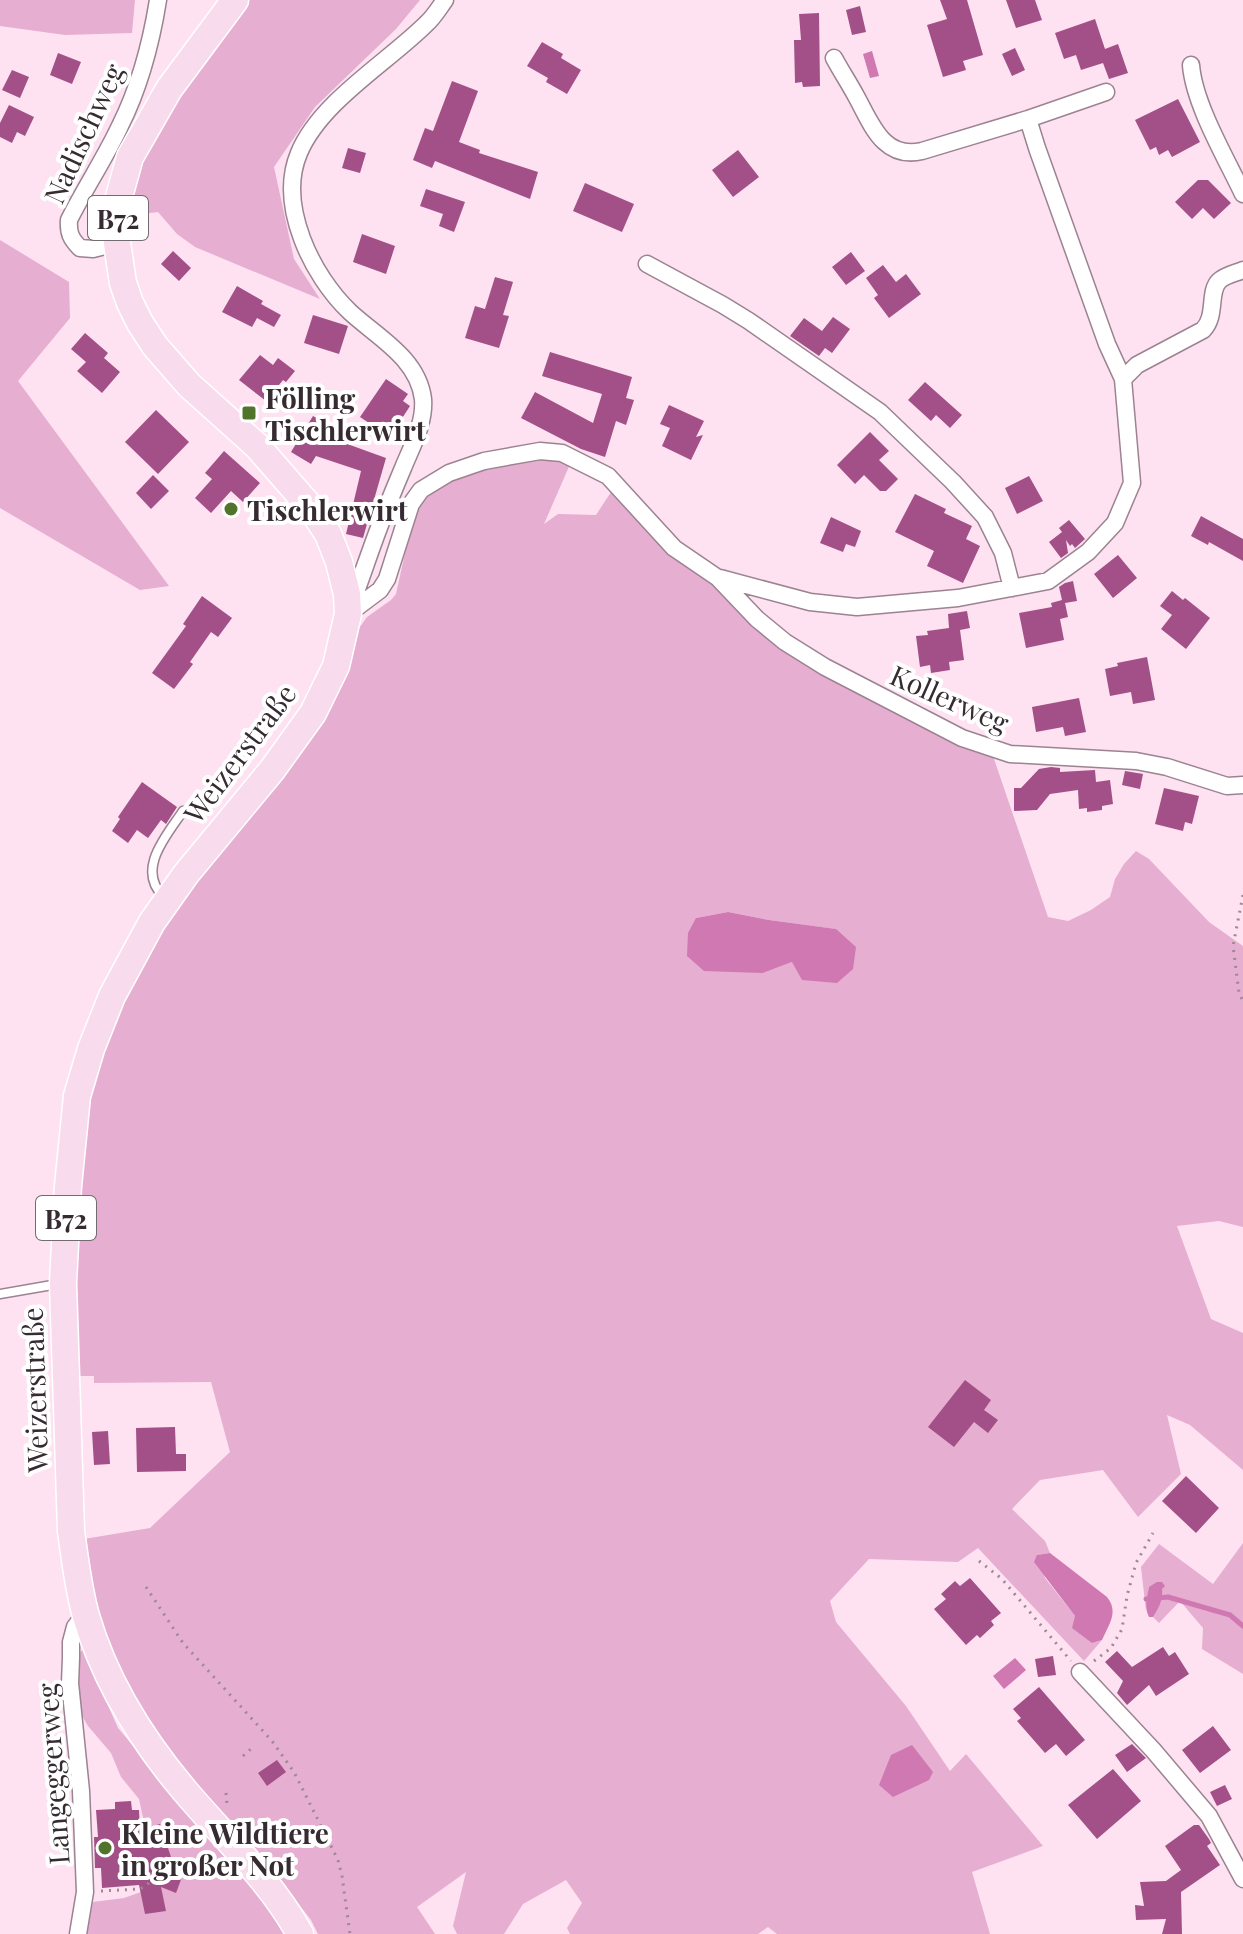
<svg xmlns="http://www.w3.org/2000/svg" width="1243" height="1934" viewBox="0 0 1243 1934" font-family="'Playfair Display',serif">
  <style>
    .green { fill: #e6aed0; fill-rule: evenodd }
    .water { fill: #cf78b1 }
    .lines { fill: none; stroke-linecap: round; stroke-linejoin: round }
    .stream { stroke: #cf78b1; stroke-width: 5 }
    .building { fill: #a25087 }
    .lane-casing { stroke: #9b8391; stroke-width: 11 }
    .street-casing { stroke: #9b8391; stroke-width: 19 }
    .primary-casing { stroke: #fff; stroke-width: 29 }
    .path { stroke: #9c8994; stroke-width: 3; stroke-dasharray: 2 6; stroke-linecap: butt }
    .lane { stroke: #fff; stroke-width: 8 }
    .street { stroke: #fff; stroke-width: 16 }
    .primary { stroke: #f8dbed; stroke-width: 26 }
    .poi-dot { fill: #51742d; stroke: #fff; stroke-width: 3 }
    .labels { text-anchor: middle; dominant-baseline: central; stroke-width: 8; stroke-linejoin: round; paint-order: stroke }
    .shield { fill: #fff; stroke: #726b6f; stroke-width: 2 }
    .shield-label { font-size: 26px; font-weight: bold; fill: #352b31 }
    .street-label { font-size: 28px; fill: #352b31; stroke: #fff }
    .poi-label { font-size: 28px; font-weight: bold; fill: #352b31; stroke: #fff; text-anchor: start }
  </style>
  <rect width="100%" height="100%" fill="#fee2f2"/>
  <path class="green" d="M0,0H135L132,33L65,35L0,26Z
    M248,0H420L396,29L315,107L274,167L294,259L320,299L195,247L177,234L158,212L142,214L127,227L137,169L174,104Z
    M0,240L69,282L70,318L18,381L169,586L140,590L0,508Z
    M541,456L571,462L544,524L558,514L596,515L613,489L710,579L762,631L993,756L1048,917L1068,921L1091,910L1110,897L1115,879L1124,864L1136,851L1149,859L1209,922L1243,946V1227L1219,1221L1177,1226L1211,1319L1243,1333V1470L1190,1425L1167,1415L1181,1474L1138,1517L1103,1470L1040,1480L1012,1509L1045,1541L1050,1553L1037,1555L1045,1578L1075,1616L1092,1643L1102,1640L1084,1661L978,1548L958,1562L869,1559L830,1601L836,1622L906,1706L950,1771L966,1754L1043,1846L972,1872L990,1934H777L768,1927L758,1934H570L567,1928L582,1903L566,1880L523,1904L504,1934H457L453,1926L466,1872L417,1907L435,1934H318L311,1920L255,1848L217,1809L160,1740L118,1670L93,1595L84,1539L150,1528L230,1452L211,1382L94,1383V1376H77C77,1274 71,1161 100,1062C124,980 174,909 220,839C266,769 311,700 357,631L367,617L391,600L396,594L414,512L421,498L465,472ZM728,912L769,920L835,929L792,962L763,973L696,918Z
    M1243,1543V1674L1202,1649L1203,1628L1180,1601L1159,1623L1153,1617L1158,1608L1149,1587L1146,1611L1141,1567L1159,1544L1213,1584Z
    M83,1649L118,1728L205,1831L258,1891L284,1934H86L93,1902L124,1898L158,1886L139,1799L121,1777L111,1753L88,1726L77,1707V1656Z"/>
  <path class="water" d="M872,51L879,76L870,78L863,54Z
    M728,912L769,920L836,929L856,947L853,969L837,983L802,980L792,962L763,973L704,971L687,956L688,933L696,918Z
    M1050,1553L1107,1597C1119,1612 1109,1624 1102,1640L1092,1643L1072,1628L1075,1616L1034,1562L1037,1555Z
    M1157,1582H1162L1165,1586L1162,1589C1163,1600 1159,1608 1153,1617H1149C1144,1607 1147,1598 1149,1587Z
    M1015,1658L1026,1670L1004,1689L993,1676Z
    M912,1745L933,1772L929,1780L893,1797L879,1785L891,1755Z"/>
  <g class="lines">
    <path class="stream" d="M1146,1599L1168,1597L1230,1615L1243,1626"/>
  </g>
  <path class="building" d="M940,0H967L983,55L963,61L966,70L943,77L927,25L947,19Z
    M1006,0H1035L1042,20L1016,28Z
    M860,6L866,32L852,35L846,10Z
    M819,13L820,86L803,87L802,82L795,83L794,40H801L799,14Z
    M1095,19L1105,49L1118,44L1128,73L1109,79L1103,63L1081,70L1076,55L1064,59L1055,33Z
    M542,42L563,54L561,58L581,70L567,94L546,82L548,78L527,66Z
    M1015,48L1025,70L1012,76L1002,54Z
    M58,53L81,62L72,84L50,75Z
    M12,70L29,77L20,98L2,90Z
    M452,81L478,91L459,142L480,150L479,153L538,172L530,199L435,161L432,168L413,160L425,128L433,131Z
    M1178,99L1200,142L1172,157L1168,150L1159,155L1156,147L1150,150L1135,120Z
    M9,105L34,117L25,136L17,132L12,143L0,137V123Z
    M348,148L366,153L360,173L342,168Z
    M738,150L759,177L733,197L712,170Z
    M1198,180H1208L1231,203L1214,219L1203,208L1192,219L1175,202Z
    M585,183L634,204L622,232L573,211Z
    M426,189L465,202L454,232L439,226L443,214L420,206Z
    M362,234L395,246L386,274L353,262Z
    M173,251L191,268L179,281L161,264Z
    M851,252L865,271L846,285L832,267Z
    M883,265L896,282L906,274L921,294L889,318L874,298L878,295L866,278Z
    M495,277L513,282L503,315L509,316L499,348L465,338L475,306L485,309Z
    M237,286L263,301L261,304L281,315L274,327L257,318L252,327L222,312Z
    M313,315L348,326L339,354L304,343Z
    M833,317L850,329L832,353L825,348L819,356L790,336L804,318L822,331Z
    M85,333L108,353L104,358L120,372L102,393L77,371L86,362L71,349Z
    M550,352L632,377L626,398L634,400L626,425L616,421L605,457L581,449L521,418L535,392L593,423L602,394L542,376Z
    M260,355L273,365L278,358L295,371L286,382L283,380L266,401L239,380Z
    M386,379L408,394L403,401L410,406L390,437L360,417Z
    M925,382L962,415L950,428L936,415L931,421L908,400Z
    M669,405L704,421L696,437L703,435L691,460L662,446L670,428L660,424Z
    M156,410L189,442L158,474L125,442Z
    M313,416L333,428L328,437L386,458L363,538L346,534L361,471L316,456L311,464L291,452Z
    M870,432L889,451L879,460L898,479L886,491H880L864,475L855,484L837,465Z
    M224,451L260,483L243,502L231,491L211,513L195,498L212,479L205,473Z
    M153,475L169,491L151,509L136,493Z
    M1029,476L1043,501L1017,514L1005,488Z
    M915,494L946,509L944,513L972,526L966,539L980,546L963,583L927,566L934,551L895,532Z
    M1201,516L1243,539V561L1209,542L1208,545L1191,536Z
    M831,517L861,531L855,547L846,544L843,552L820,543Z
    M1069,520L1085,539L1075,548L1072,544L1070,546L1066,540L1068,553L1061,558L1049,542L1062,532L1059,528Z
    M1118,555L1137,578L1113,598L1094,574Z
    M1073,581L1077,601L1065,603L1068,617L1060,619L1064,640L1026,648L1019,613L1052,607L1051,603L1062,600L1059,587L1065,583Z
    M1172,591L1183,600L1185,598L1210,618L1186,649L1161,629L1172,615L1160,606Z
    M202,596L232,618L218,637L211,632L190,662L193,664L174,689L152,673L186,626L183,624Z
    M967,611L970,628L960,630L964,660L949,662L950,670L931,673L930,665L920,667L916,636L928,635L927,631L949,628L948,614Z
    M1147,657L1155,700L1133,704L1131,692L1110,696L1105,669L1118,666L1117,663Z
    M1079,698L1086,732L1065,736L1063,727L1036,732L1032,707Z
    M1051,767L1060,768V772L1095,770L1096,782L1110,780L1113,804L1102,806V810L1087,812V808L1079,809L1078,790L1050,794L1037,810L1014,811V788H1021L1039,769Z
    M1125,771L1143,774L1140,789L1122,785Z
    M142,782L177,807L166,824L161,820L148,838L137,830L128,843L112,831L120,819L118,817Z
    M1164,788L1199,796L1192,824L1185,822L1183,831L1155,824Z
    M965,1380L991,1400L984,1410L998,1420L988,1433L974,1422L954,1447L928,1427Z
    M175,1427L176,1454H186V1471L137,1472L136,1428Z
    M108,1431L110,1464L94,1465L92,1432Z
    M1186,1476L1219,1508L1196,1533L1162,1501Z
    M970,1578L1001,1613L991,1621L994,1625L980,1638L977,1635L966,1645L934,1609L946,1599L941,1594L955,1581L960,1586Z
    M1163,1647L1169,1656L1175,1652L1189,1674L1156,1696L1149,1685L1127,1705L1117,1693L1123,1681L1105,1662L1117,1651L1132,1667Z
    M1053,1656L1056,1675L1038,1677L1035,1659Z
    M1039,1687L1085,1740L1066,1756L1056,1744L1045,1753L1017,1721L1021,1718L1013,1709Z
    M1213,1726L1231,1750L1200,1773L1182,1750Z
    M1132,1744L1146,1758L1127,1772L1115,1755Z
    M277,1760L286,1772L267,1786L258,1773Z
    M1113,1769L1141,1801L1097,1839L1068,1805Z
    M1225,1785L1232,1799L1217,1806L1210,1792Z
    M131,1801L132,1810H139L140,1830L160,1824L177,1875L182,1877L176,1893L161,1887L166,1911L145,1914L139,1885L102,1888L101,1868H95L94,1837H98L96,1810L115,1809V1802Z
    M1194,1825H1199L1209,1839L1211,1843L1207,1846L1220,1865L1181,1892L1182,1934H1162L1166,1919L1136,1920L1135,1905L1144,1906L1140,1882L1166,1881L1181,1870L1165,1846Z"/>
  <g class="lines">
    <defs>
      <path id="lane" d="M164,897C135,870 167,835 183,811
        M0,1294L58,1284"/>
      <path id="street" d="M834,58C841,71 849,83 856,96C871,123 883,160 922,151L1028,119L1106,92
        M1191,65C1194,104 1226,158 1243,194
        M1028,119L1037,148L1107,344L1123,379
        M117,243L93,249L80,248C71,239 68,233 69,220C85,188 105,158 120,126C140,86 151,44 158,0
        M647,264L723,305L749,321L880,412L953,482L985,517L1003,553L1012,588
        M720,578L810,602L857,607L958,598L1048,581L1088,552L1115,523L1132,483L1123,379L1137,365L1203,330C1217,316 1208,292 1219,281C1225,275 1236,273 1243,270
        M351,605C361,579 370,551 380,525C387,506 395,487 403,468C412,446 425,423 423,399C418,358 377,337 350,312C312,276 277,205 299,153C320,102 388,62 426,24C434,17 439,8 445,0
        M348,614L380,590L387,579L411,504L421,490L449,473L484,461L540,451L562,453L608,476L674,548L718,578L757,619L785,642L825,667L962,738L1010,754L1136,761L1167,767L1227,786L1243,785
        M1080,1672L1153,1750L1209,1816L1243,1879
        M78,1934L85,1892L81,1791L70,1683L71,1658V1642L75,1627L85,1614"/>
      <path id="primary" d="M235,0L169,89L130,157L119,197L117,243L123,283L130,303L140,323L155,346L189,385L257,446L311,508L328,534L339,562L347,594L348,614L336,666L313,713L272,770L186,874L152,922L112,996L91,1049L77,1096L68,1186L63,1283L71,1531C75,1559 78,1588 86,1616C105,1681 141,1739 185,1791C224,1837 271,1881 300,1934"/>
    </defs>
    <use href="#lane" class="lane-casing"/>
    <use href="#street" class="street-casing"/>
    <use href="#primary" class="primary-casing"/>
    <path class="path" d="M1243,895L1233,946L1239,993L1243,1001
      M979,1561L1002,1579L1071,1661
      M146,1587L183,1643L272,1741L294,1772L338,1860L342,1876L350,1934
      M1094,1661L1111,1648L1122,1629L1127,1596L1136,1563L1153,1533
      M243,1756L252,1748
      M226,1793L227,1804
      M101,1891L139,1889L145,1887L157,1874L212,1856"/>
    <use href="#lane" class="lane"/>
    <use href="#street" class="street"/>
    <use href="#primary" class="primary"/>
  </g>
  <g class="poi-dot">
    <rect x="241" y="405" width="16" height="16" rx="4"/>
    <circle cx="231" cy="509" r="8"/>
    <circle cx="105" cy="1848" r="8"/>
  </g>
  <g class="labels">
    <g class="shield">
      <rect x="88" y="196" width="60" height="44" rx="6"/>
      <rect x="36" y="1196" width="60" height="44" rx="6"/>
    </g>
    <g class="shield-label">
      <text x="118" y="218">B72</text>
      <text x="66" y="1218">B72</text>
    </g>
    <g class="street-label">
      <text transform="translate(83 133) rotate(-65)">Nadischweg</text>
      <text transform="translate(950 698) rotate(24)">Kollerweg</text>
      <text transform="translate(239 753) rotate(-53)">Weizerstraße</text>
      <text transform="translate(34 1390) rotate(-92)">Weizerstraße</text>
      <text transform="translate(52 1774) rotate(-94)">Langeggerweg</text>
    </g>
    <g class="poi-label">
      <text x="265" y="397">Fölling<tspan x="265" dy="32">Tischlerwirt</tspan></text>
      <text x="247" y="509">Tischlerwirt</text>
      <text x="121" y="1832">Kleine Wildtiere<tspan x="121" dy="32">in großer Not</tspan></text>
    </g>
  </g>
</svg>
